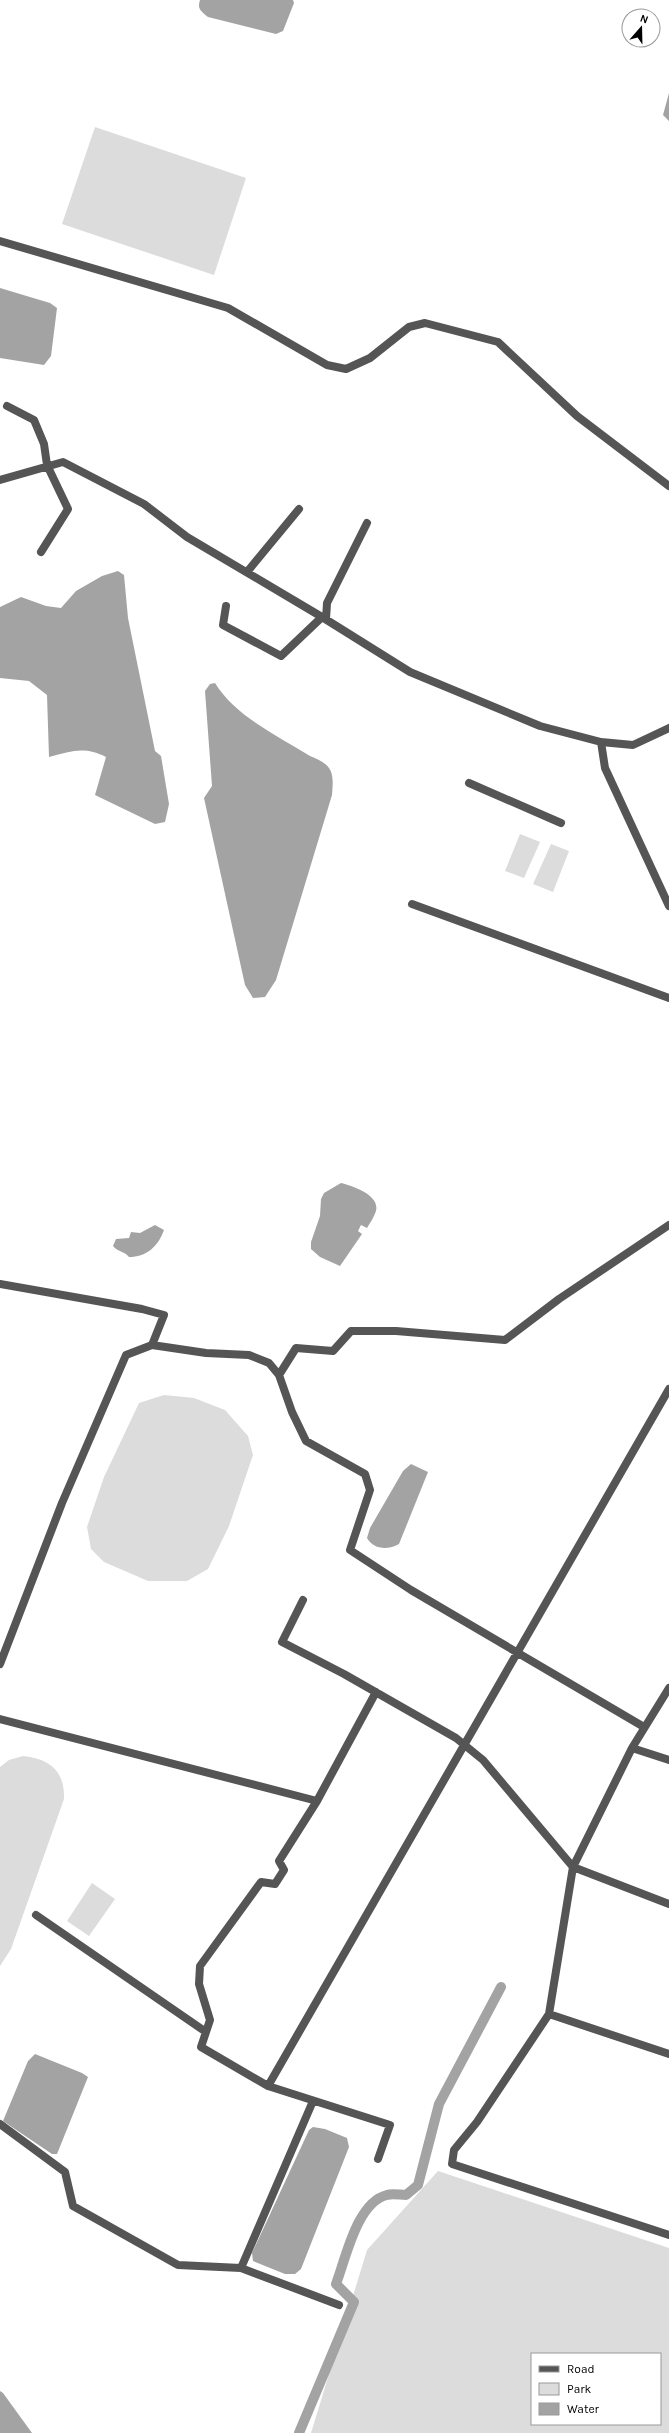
<svg xmlns="http://www.w3.org/2000/svg" width="669" height="2433" viewBox="0 0 669 2433" font-family="Karla,sans-serif">
  <style>
    .green { fill: #dcdcdc; fill-rule: evenodd }
    .water { fill: #a3a3a3 }
    .lines { fill: none; stroke-linecap: round; stroke-linejoin: round }
    .canal { stroke: #a3a3a3; stroke-width: 10 }
    .minor { stroke: #555; stroke-width: 8 }
  </style>
  <rect width="100%" height="100%" fill="#fff"/>
  <path class="green" d="M95,127L246,178L214,275L62,224Z
    M520,834L540,842L524,878L505,871Z
    M551,844L569,851L553,892L533,884Z
    M164,1395L194,1398L225,1410L248,1436L253,1455L229,1526L208,1569L187,1581H148L104,1562L91,1549L87,1527L104,1477L139,1403Z
    M23,1756C49,1759 65,1770 64,1799L11,1949L0,1966V1767L9,1760Z
    M92,1883L115,1899L89,1936L67,1921Z
    M438,2171L669,2248V2433H311L367,2250ZM532,2354H660V2424H532Z"/>
  <path class="water" d="M200,0H293L294,3L283,31L276,34L208,17C201,11 197,9 200,0Z
    M669,93V121L663,115Z
    M0,288L50,303L57,308L51,356L44,365L0,358Z
    M118,571L124,575L128,618L155,751L161,756L169,804L165,822L155,824L95,795L106,757C84,746 72,751 49,757L47,695L29,681L0,678V607L21,597L46,606L61,608L76,591L102,576Z
    M215,683C236,717 277,735 310,756C333,765 334,772 332,795L276,980L265,997L253,998L245,985L204,798L212,786L205,691L210,684Z
    M341,1183C353,1186 380,1195 376,1211C374,1217 370,1223 367,1228L361,1225L358,1231L362,1234L340,1266L320,1257L311,1249V1242L320,1216L321,1199L324,1193Z
    M155,1225L164,1230C158,1247 146,1257 129,1257C124,1251 118,1252 113,1246L116,1239L129,1238L131,1232L140,1233Z
    M411,1464L428,1472L399,1544C388,1550 374,1550 367,1538L370,1528L403,1471Z
    M35,2054L82,2073L88,2077L57,2154H52L3,2121L28,2061Z
    M313,2127L325,2129L347,2138L349,2147L301,2269L295,2274H285L253,2261L252,2253L309,2130Z
    M0,2391L3,2393L32,2433H0Z"/>
  <g class="lines">
    <path class="canal" d="M299,2433L354,2302L336,2284C346,2258 357,2202 387,2195C392,2193 400,2195 406,2195L418,2185L439,2104L501,1987"/>
    <path class="minor" d="M0,241L228,308L327,365L346,369L370,358L409,327L425,323L498,342L577,416L669,486
      M7,406L34,420L44,444L47,465L68,509L41,552
      M0,480L63,462L144,504L187,537L322,617L410,672L540,726L601,742L633,745L669,728
      M247,572L299,509
      M226,606L223,625L281,656L322,617
      M326,619L327,603L367,523
      M601,742L605,768L669,906
      M469,783L561,823
      M412,904L669,998
      M0,1284L142,1309L164,1315L152,1345L206,1353L249,1355L269,1363L279,1375L296,1348L333,1351L351,1331H396L505,1340L559,1299L669,1225
      M279,1375L292,1412L306,1441L365,1474L370,1490L350,1550L411,1590L644,1727
      M303,1600L282,1642L344,1674L456,1738L483,1760L573,1867L669,1904
      M0,1664L62,1503L126,1355L152,1345
      M669,1688L632,1748L573,1867L549,2014L477,2122L454,2150L452,2164L669,2235
      M0,1719L317,1801L376,1692
      M632,1748L669,1760
      M317,1801L279,1861L284,1870L275,1884L261,1882L200,1966L199,1984L210,2020L201,2047L268,2086L390,2125L378,2159
      M36,1915L206,2032
      M549,2014L669,2054
      M268,2086L669,1389
      M0,2124L65,2172L73,2206L178,2265L241,2268L313,2101
      M241,2268L339,2305"/>
  </g>
  <rect x="531" y="2353" width="130" height="72" fill="#ffffff" stroke="#999999"/>
  <rect x="539" y="2366" width="20" height="6" fill="#555555" stroke="#999999"/>
  <text x="567" y="2373" font-size="12" fill="#000000">Road</text>
  <rect x="539" y="2383" width="20" height="12" fill="#dcdcdc" stroke="#999999"/>
  <text x="567" y="2393" font-size="12" fill="#000000">Park</text>
  <rect x="539" y="2403" width="20" height="12" fill="#a3a3a3" stroke="#999999"/>
  <text x="567" y="2413" font-size="12" fill="#000000">Water</text>
  <g transform="translate(641 28) rotate(20)"><circle r="19" fill="#ffffff" stroke="#999999"/>
  <path d="M0-3L7 15L0 10L-7 15Z" fill="#000000"/>
  <text y="-6" font-size="11" font-weight="bold" text-anchor="middle" fill="#000000">N</text>
  </g>
</svg>
